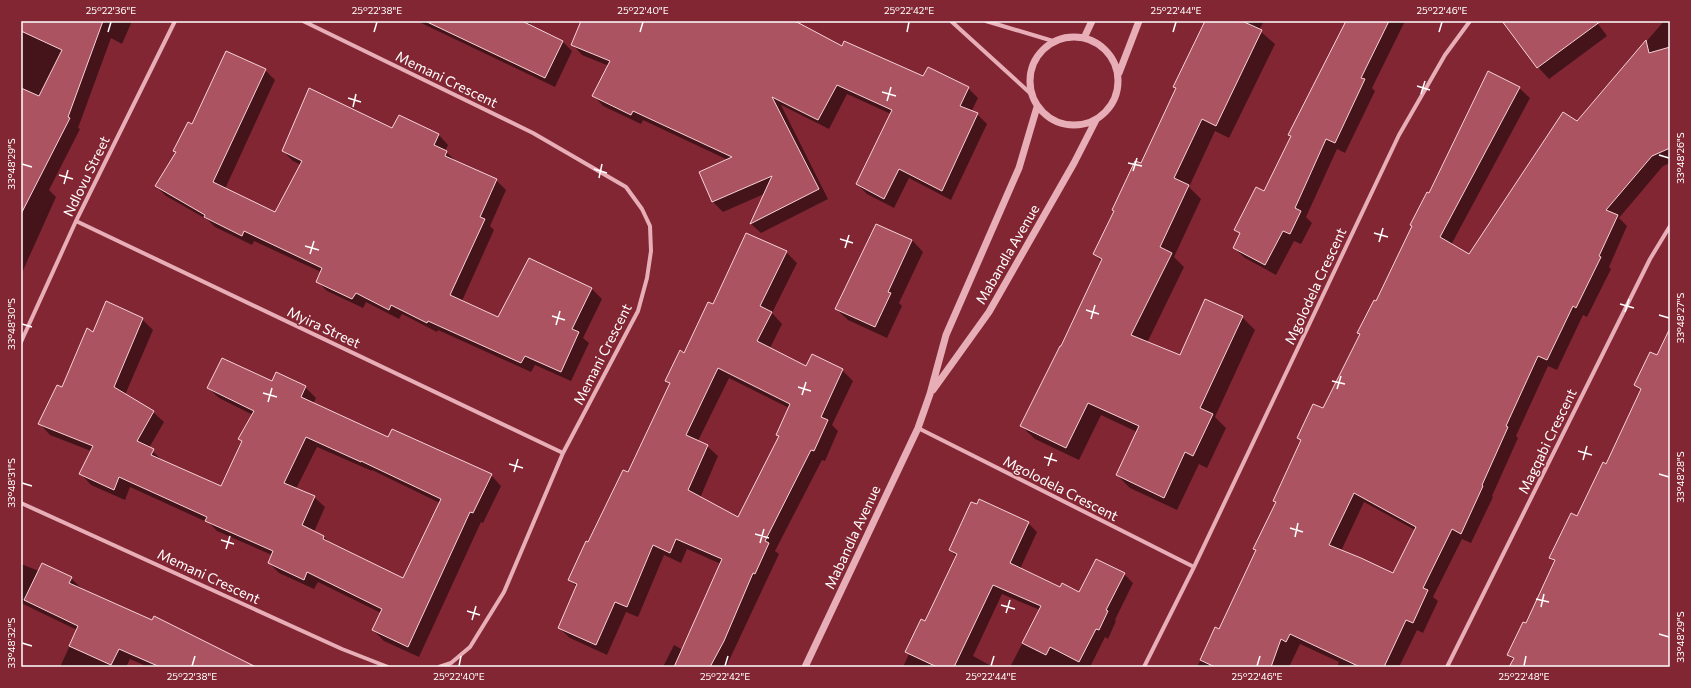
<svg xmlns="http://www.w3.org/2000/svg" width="1691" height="688" viewBox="0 0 1691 688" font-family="Commissioner,sans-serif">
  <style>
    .shadow { fill: #0007; fill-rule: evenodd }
    .building { fill: #ac5361; stroke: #f5d2d7; fill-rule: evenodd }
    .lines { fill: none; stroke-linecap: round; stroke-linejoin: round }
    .minor { stroke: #e7aeb7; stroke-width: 4 }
    .tertiary { stroke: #e7aeb7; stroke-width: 7 }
    .ticks { fill: none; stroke: #fff; stroke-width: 1.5 }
    .labels { text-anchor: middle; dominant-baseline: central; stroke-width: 3; stroke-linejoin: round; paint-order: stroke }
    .street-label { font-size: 14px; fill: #fff; stroke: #822633 }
    .neatline { fill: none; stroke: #fff; stroke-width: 1.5 }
    .ticks-label { font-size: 10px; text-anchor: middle; fill: #fff }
  </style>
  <rect width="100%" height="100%" fill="#822633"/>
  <path class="shadow" d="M21,21H132L122,44L111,38L78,128L80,129L49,190L56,197L21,275Z
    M417,21H531L529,26L563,42L572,51L555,87Z
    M582,21H790L843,47L924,78L968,88L978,98L971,112L977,114L987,124L951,200L909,178L894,208L867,194L857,184L891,114L847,94L829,129L781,105L828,199L761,233L751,224L766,193L723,212L713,202L700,172L728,160L643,120L641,124L603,106L594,96L609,66L582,55L573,45Z
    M1206,21H1264L1259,30L1275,44L1229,138L1215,131L1189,187L1201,199L1174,257L1184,267L1147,343L1180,357L1242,317L1255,330L1215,417L1226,428L1207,468L1199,464L1177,510L1130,488L1117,475L1137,432L1101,415L1079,460L1035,439L1021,426L1062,348L1102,262L1094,254L1136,163L1141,165L1176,89L1174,87Z
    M1347,21H1405L1372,88L1375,91L1345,153L1337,149L1306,217L1312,223L1301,244L1294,241L1276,275L1245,258L1234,248L1241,235L1235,229L1265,193L1292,137L1289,135Z
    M1523,21H1596L1607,36L1549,79L1538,67Z
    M1664,21H1670V163L1663,166L1619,218L1627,226L1609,267L1611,269L1587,317L1583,315L1557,370L1548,366L1516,436L1518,438L1492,496L1493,497L1471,543L1462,539L1433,597L1438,601L1423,633L1417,630L1399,667H1337L1339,662L1300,644L1289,667H1197L1216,629L1219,630L1257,551L1276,503L1274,501L1302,442L1298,438L1323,410L1360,335L1359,333L1377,302L1429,194L1519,88L1530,98L1451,245L1470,256L1577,122ZM1364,502L1415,530L1393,574L1341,551Z
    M265,70L275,80L225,189L276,213L301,165L293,161L283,151L393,129L439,135L448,145L445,151L457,162L496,180L506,190L490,226L494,230L462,301L499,318L529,259L592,289L602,299L583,338L589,343L571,381L535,365L531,372L438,330L437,332L402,314L399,319L366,302L363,308L327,291L317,281L321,272L254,241L252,245L215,227L208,220L166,196L156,186L177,153L175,151L192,125Z
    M912,240L923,252L899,303L902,306L887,338L848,320L836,309Z
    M786,252L797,263L772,313L782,324L770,348L807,367L842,370L853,381L832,425L838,431L825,461L822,460L775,551L779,554L726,667H663L674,645L683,650L721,564L687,549L681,563L664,555L638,617L626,612L607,655L570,638L559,628L577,587L569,579L629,474L670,384L666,380L684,354L713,305ZM729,378L789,408L777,435L780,437L739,518L700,498L718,456L707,446L698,441Z
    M142,319L153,330L125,395L153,412L164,422L149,448L163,461L222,487L242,442L239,439L253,415L219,398L208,388L273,383L305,387L316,398L313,404L389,438L491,475L501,486L483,523L481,522L419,657L384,641L373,630L381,613L318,582L314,589L279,573L269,563L272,555L217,531L209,523L130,487L125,500L91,485L81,474L91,451L50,435L40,424L94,333ZM317,447L372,471V470L440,503L403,580L330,543L324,537L314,532L325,507L314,497L296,489Z
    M1670,330V667H1510L1514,660L1508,655L1526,625L1555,562L1551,557L1578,517L1606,465L1641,391L1635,385L1656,356Z
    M1028,523L1037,532L1020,569L1061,589L1080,593L1124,574L1133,583L1115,620L1116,621L1108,639L1105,637L1090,667H1010L1040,610L1002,594L973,656L993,667H903L909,654L907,652L925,622L957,557L950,550Z
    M21,564L39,571L71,578L82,589L152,622L154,617L255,667H148L130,659L126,667H60L77,630L21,603Z"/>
  <path class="building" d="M21,21H103L68,117L70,118L21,214V88L39,96L62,50L21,31Z
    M425,21H522L563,41L545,78Z
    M581,21H795L842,46L844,41L923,76L928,67L969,87L960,106L978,113L942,191L899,169L884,199L856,184L892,110L837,85L818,120L772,97L819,189L750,224L772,176L712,202L699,172L732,157L633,111L631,115L592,96L610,61L571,45Z
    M1205,21H1242L1262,30L1216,126L1202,119L1174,178L1189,185L1160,247L1172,253L1131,335L1180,355L1205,299L1243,316L1200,408L1213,414L1193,456L1185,452L1164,498L1116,475L1139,426L1088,403L1066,448L1020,426L1060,346H1061L1102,259L1093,254L1114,211L1112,210L1135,161L1141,163L1176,88L1173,87Z
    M1346,21H1389L1361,78L1365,79L1335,143L1326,139L1295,208L1301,211L1290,234L1283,231L1265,265L1233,248L1240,233L1234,230L1256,187L1264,191L1291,136L1288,135Z
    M1502,21H1601L1537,68Z
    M1646,40L1649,53L1670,47V148L1652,156L1606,210L1618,215L1599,256L1601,257L1576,308L1573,306L1547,360L1538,356L1506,426L1508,427L1482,485L1483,486L1461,534L1452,529L1423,588L1428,590L1413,623L1406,620L1384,667H1360L1290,634L1286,642L1281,639L1271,667H1215L1200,660L1215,627L1219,629L1256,550L1253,549L1276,502L1273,501L1301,440L1297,438L1313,404L1323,408L1360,334L1357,333L1374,300L1376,301L1412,226L1410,225L1427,192L1429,193L1488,71L1520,87L1440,237L1469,254L1563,112L1577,121ZM1354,493L1416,527L1393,573L1361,558L1329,545Z
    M226,51L266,69L213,182L275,212L302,161L282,151L309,88L392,128L399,115L439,134L434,145L447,151L445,156L497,179L480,217L485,219L450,295L498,317L529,258L592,288L572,329L579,332L561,372L525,356L521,363L428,321L427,323L391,305L389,310L356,293L352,299L316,282L322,268L244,231L242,236L204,217L205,215L155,186L176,152L173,151L188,122L192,124Z
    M876,224L912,240L888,292L891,293L875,327L835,309Z
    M746,233L787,251L760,306L772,312L757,341L806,366L812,354L843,369L821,417L828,420L814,451L811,450L765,541L769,543L755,574L753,573L724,641L710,667H674L722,559L676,539L670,553L653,545L627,607L615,602L596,645L558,628L577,584L568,580L586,541L588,542L623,470L628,472L670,383L665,381L680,350L684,353L708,302L713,304ZM718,368L790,404L776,435L779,436L738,517L688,490L708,445L686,435Z
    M106,301L143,318L114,387L154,411L137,441L154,449L151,455L221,486L242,441L238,439L254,411L207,388L222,358L272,381L276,372L306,386L301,397L388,437L392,429L492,474L473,513L470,512L408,647L372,630L382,609L307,572L304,580L268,563L273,551L205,521L207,517L119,477L114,490L79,474L93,446L38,424L57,385L62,387L87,328L93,332ZM306,437L361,462V461L441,499L403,578L323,539L324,536L302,525L315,496L284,483Z
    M1670,328V667H1509L1514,658L1507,655L1523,622L1526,623L1555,560L1549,558L1571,513L1577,516L1603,462L1606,464L1641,389L1634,385L1650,352L1657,355Z
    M979,499L1029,522L1010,563L1060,587L1062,583L1079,592L1096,559L1125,573L1106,610L1108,611L1099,630L1096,629L1079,662L1050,647L1046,655L1022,643L1041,606L993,585L954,667H937L905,652L921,619L925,621L957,554L949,550L971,502L977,504Z
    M42,563L72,577L69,583L152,620L154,616L256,667H160L119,649L111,665L69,646L78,626L24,600Z"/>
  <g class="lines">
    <path class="minor" d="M303,21L533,133L626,187L642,209L650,226L651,251L647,278L638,311L563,453L504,592L470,647L451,663L439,667
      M951,21L1030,93
      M986,21L1053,41
      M76,221L563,453
      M21,342L76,221L175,21
      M918,428L1194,567
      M21,503L342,649L388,667
      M1144,667L1194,567L1399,135L1445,55L1470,21
      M1447,667L1650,259L1670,226"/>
    <path class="tertiary" d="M1030 81a44 44 0 1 1 88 0a44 44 0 1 1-88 0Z
      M1084,38L1092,21
      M1119,73L1139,21
      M933,390L989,312L1074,163L1096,120
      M805,667L918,428L930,394L946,335L1019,168L1037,107"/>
  </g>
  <path class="ticks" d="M108,32L111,22M374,32L377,22M640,32L643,22M907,32L909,22M1173,32L1176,22M1439,32L1442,22M1417,86L1430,90M882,92L896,96M1421,94L1425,81M348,98L361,102M887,101L891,87M353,107L356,94M1659,155L1669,158M1128,163L1142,166M22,164L32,167M594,169L607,173M1133,171L1137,158M59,175L73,179M599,178L602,164M64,184L68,170M1374,233L1388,237M840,239L853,243M1379,242L1383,228M305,246L319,250M845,248L849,235M310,254L314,241M1620,304L1634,308M1086,310L1099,314M1625,312L1629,299M1659,315L1669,318M552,316L565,320M1091,319L1095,305M22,324L32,327M556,325L560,311M1332,381L1345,384M798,387L811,391M1337,389L1341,376M263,393L277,397M802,395L806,382M268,402L272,388M1578,451L1592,455M1044,457L1057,461M1583,460L1587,446M509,464L523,468M1048,466L1052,453M514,472L518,459M1659,474L1669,477M22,483L32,486M1290,528L1303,532M755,534L769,538M1295,537L1298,523M221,540L234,544M760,543L764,529M226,549L230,536M1536,599L1549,602M1001,605L1015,609M1541,607L1544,594M467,611L480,615M1006,613L1010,600M472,620L476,606M1659,634L1669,637M22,643L32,646M192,666L195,656M459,666L461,656M725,666L728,656M991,666L994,656M1257,666L1260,656M1524,666L1526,656"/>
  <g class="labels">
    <g class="street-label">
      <text transform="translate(447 79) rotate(26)">Memani Crescent</text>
      <text transform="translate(86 176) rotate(-64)">Ndlovu Street</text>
      <text transform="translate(1007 254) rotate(-60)">Mabandla Avenue</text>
      <text transform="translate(1315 286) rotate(-65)">Mgolodela Crescent</text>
      <text transform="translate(324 327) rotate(25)">Myira Street</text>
      <text transform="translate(602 354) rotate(-63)">Memani Crescent</text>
      <text transform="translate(1547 441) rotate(-64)">Magqabi Crescent</text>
      <text transform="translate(1061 488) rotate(27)">Mgolodela Crescent</text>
      <text transform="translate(852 537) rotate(-65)">Mabandla Avenue</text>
      <text transform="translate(209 576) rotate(25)">Memani Crescent</text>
    </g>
  </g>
  <rect width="1691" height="688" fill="none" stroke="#822633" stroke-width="44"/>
  <rect x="22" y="22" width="1647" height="644" class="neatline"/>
  <g class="ticks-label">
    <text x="111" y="14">25°22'36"E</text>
    <text x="377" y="14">25°22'38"E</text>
    <text x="643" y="14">25°22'40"E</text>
    <text x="909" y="14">25°22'42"E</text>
    <text x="1176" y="14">25°22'44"E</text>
    <text x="1442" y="14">25°22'46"E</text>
    <text transform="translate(1680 158) rotate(-90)" y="4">33°48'26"S</text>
    <text transform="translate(11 164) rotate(-90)" y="4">33°48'29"S</text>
    <text transform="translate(1680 318) rotate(-90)" y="4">33°48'27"S</text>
    <text transform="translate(11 324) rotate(-90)" y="4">33°48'30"S</text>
    <text transform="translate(1680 477) rotate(-90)" y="4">33°48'28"S</text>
    <text transform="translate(11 483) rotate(-90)" y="4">33°48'31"S</text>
    <text transform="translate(1680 637) rotate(-90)" y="4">33°48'29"S</text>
    <text transform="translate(11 643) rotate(-90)" y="4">33°48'32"S</text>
    <text x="192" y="680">25°22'38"E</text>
    <text x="459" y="680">25°22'40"E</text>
    <text x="725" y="680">25°22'42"E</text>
    <text x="991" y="680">25°22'44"E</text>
    <text x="1257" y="680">25°22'46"E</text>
    <text x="1524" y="680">25°22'48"E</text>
  </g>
</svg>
